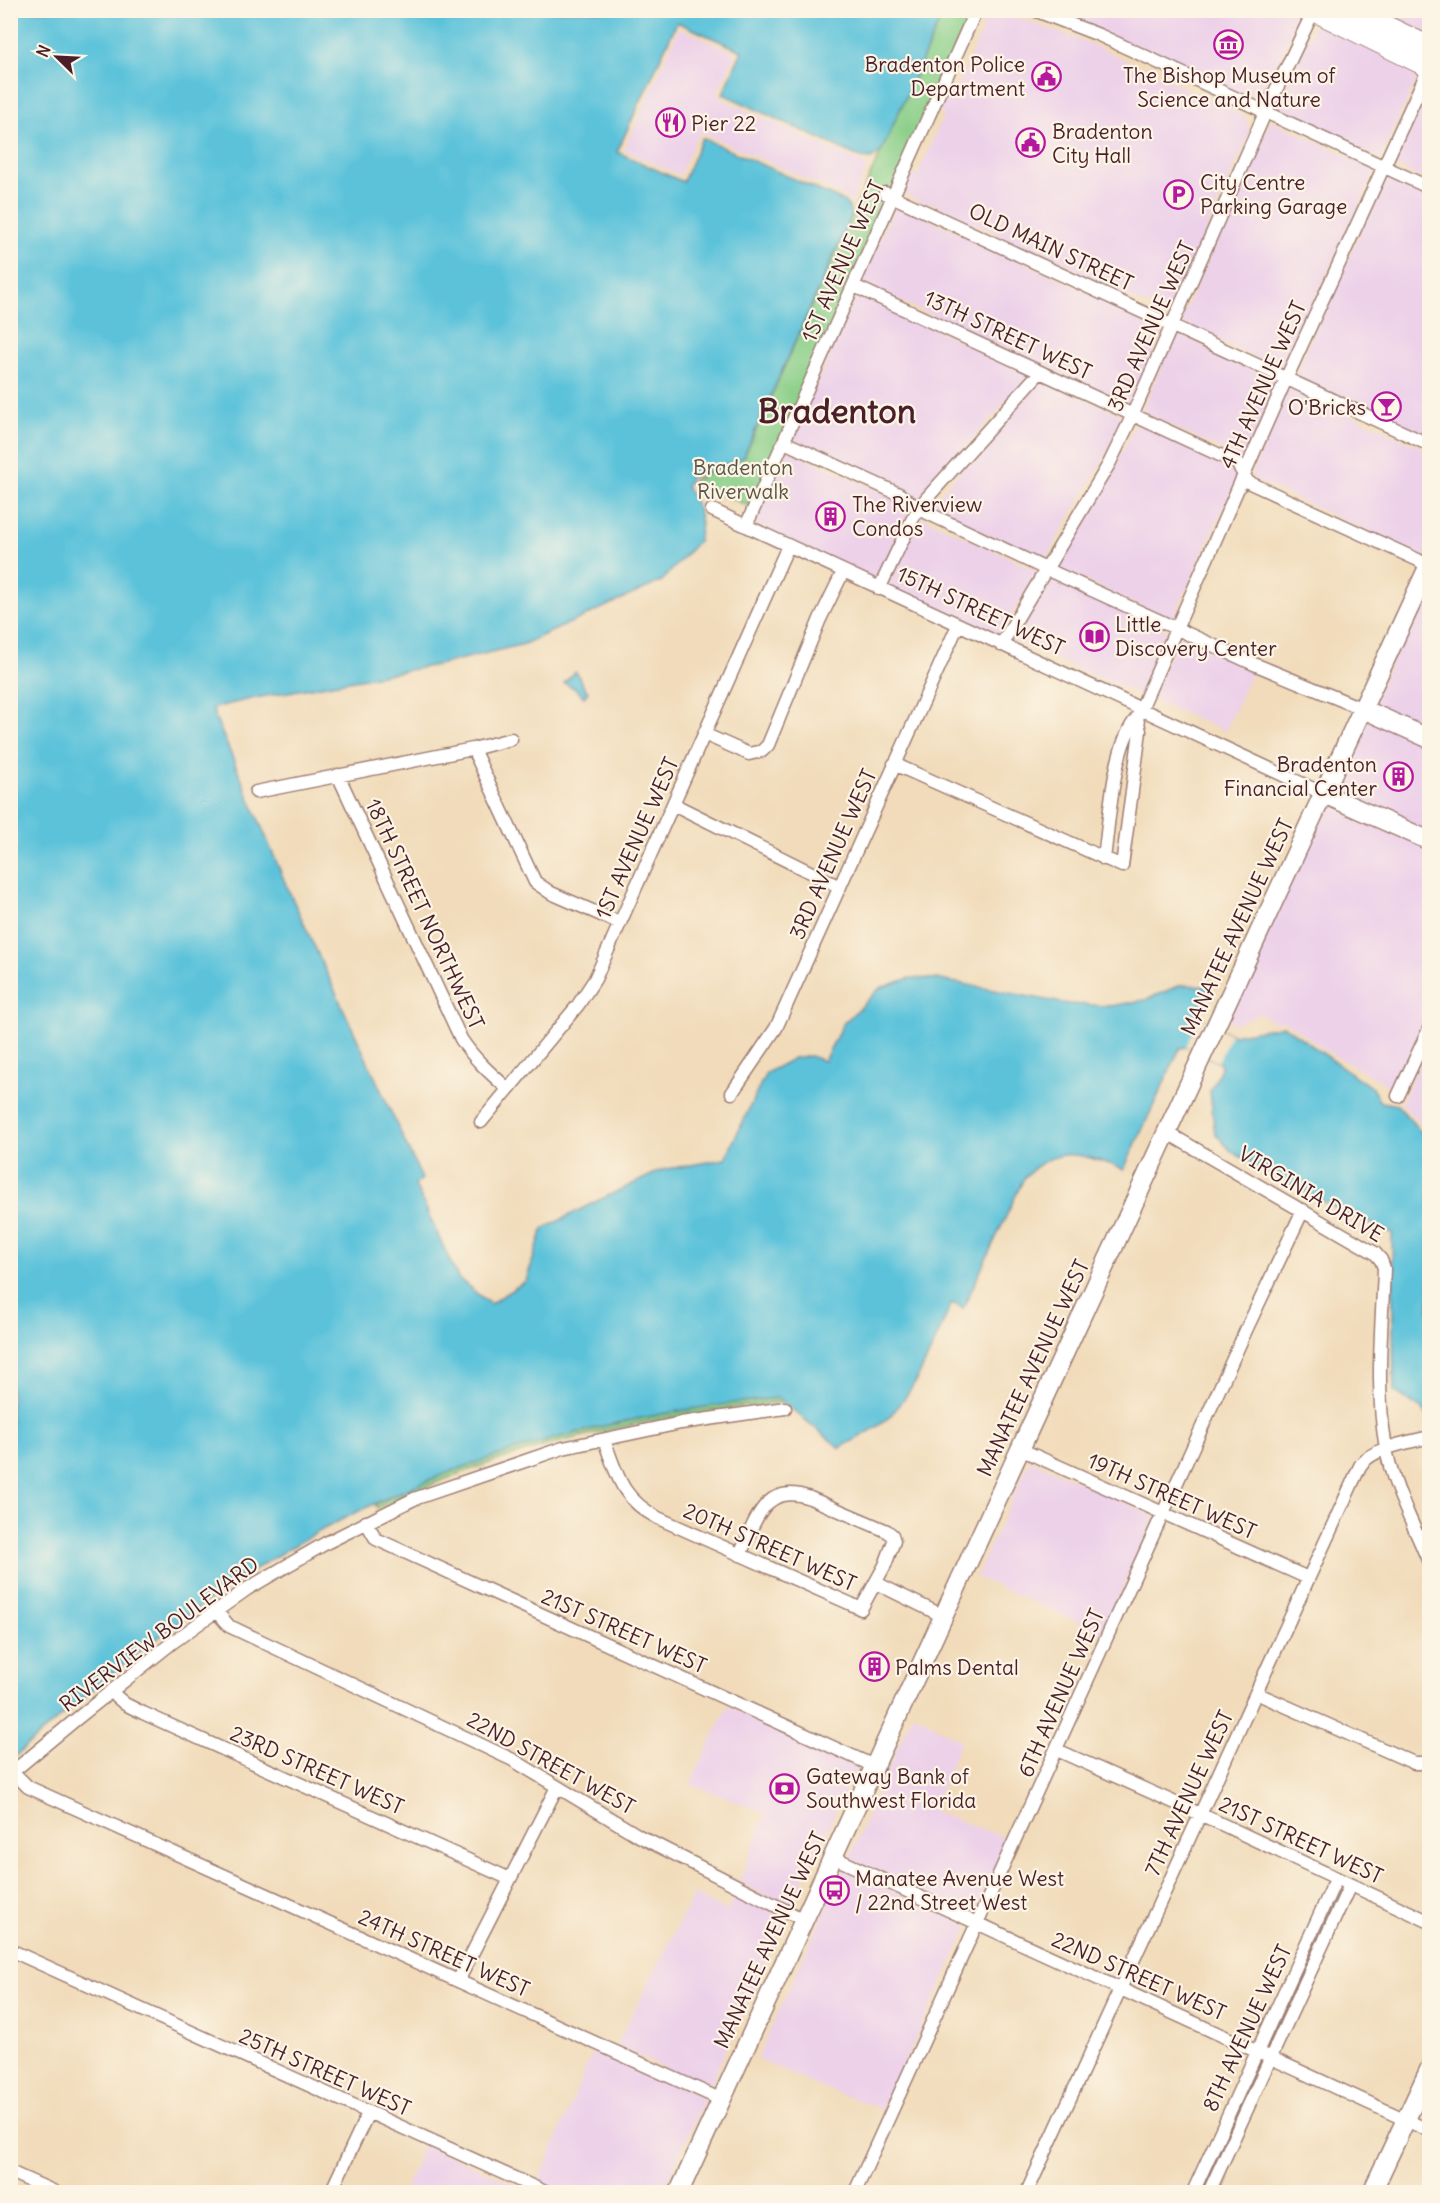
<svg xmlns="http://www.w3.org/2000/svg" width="1440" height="2203" viewBox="0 0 1440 2203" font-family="Delius,sans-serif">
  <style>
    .built { fill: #edd1e9 }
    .green { fill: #8acf89; stroke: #6a775a; stroke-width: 1.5 }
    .water { fill: #5cc2da; stroke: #537082; stroke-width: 1.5 }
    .pier { fill: #f1dbba }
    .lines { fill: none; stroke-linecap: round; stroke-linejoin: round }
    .street-casing { stroke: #9e7d72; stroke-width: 15 }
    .secondary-casing { stroke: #9e7d72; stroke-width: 21 }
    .primary-casing { stroke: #9e7d72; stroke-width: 22 }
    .street { stroke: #fff; stroke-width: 12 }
    .secondary { stroke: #fff; stroke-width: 18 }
    .primary { stroke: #fff; stroke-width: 20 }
    .labels { text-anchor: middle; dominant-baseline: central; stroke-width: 4.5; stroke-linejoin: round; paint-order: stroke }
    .poi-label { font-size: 21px; fill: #4a1f2b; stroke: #fcf5e5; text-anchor: start }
    .street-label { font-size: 21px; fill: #4a1f2b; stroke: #fcf5e5 }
    .park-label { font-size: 21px; fill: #5d5447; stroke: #fcf5e5 }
    .town-label { font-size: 33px; font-weight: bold; fill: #4a1f2b; stroke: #fcf5e5 }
  </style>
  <rect width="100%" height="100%" fill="#fcf5e5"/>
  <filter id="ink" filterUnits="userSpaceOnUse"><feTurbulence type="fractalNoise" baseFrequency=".0167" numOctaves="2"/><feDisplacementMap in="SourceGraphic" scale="12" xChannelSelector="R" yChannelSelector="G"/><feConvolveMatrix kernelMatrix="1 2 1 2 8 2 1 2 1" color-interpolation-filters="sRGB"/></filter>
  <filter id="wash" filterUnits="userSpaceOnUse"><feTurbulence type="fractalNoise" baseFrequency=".008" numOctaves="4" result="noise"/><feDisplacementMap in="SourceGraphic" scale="24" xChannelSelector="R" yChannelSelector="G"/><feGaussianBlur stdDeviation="1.35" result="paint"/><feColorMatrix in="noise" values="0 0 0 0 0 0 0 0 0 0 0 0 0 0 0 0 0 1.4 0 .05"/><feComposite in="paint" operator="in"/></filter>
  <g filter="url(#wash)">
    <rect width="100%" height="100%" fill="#f1dbba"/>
    <path class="built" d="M1294,10L1296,21L1266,91L1258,94L1244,89L1240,94L1044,11Z
      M984,11H998L1091,44L1240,114L1248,121L1249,135L1171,309L1168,311H1161L1107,288L1079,276L1077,270L1056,260L1050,262L998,238L996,233L978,225L972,227L958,220V216L929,202L923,204L905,194L904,184L909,173L917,176L944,114L938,110L942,99L951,101L984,26L977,22Z
      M1366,11H1429V41Z
      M1317,19L1421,70L1380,159L1275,110Z
      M679,28L736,53L718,92L720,98L860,162L868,164L852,203L838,193L703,133L697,136L680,175L624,150Z
      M1429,80V182L1391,164Z
      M1271,120L1376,169L1282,371L1180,322Z
      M1387,174L1429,194V439L1294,376Z
      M896,204L1165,327L1130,407L861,283Z
      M857,293L1031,374L917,501L792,439Z
      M1176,332L1278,381L1243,462L1239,458L1141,412Z
      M1042,379L1126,417L1103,461L1044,562L928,507Z
      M1289,386L1429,451V549L1425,558L1252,478L1251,476Z
      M1137,422L1233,467L1238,475L1172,621L1055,567L1114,467Z
      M787,449L896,499L911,510L876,581L754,524Z
      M921,516L1038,571L1000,635L887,587Z
      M1049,576L1167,630L1140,695L1011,640Z
      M1429,578V733L1371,707Z
      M1178,635L1253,669L1225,731L1151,699Z
      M1366,717L1429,745V835L1332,791Z
      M1327,801L1429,846V1013L1392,1093L1386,1084L1328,1052L1285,1021L1275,1022L1260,1014L1235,1024L1226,1018Z
      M1429,1042V1134L1401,1103Z
      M1030,1460L1155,1516L1103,1633L976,1577Z
      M728,1706L858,1765L790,1908L739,1882L766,1813L690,1784Z
      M913,1713L961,1741L931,1810L1009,1839L974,1916L849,1858Z
      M844,1868L969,1926L882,2109L813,2084L757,2059Z
      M735,1892L785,1918L709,2088L616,2046L694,1894L727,1912Z
      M592,2053H606L705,2098L662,2192H558L538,2184Z
      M423,2144L532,2192H404Z"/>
    <path class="green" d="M944,11H972L754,508L691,482L746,452Z
      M778,1398L783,1402C680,1412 581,1432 483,1465C447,1477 412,1493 377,1508L375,1504C408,1490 442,1473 476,1462C576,1429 673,1408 778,1398Z"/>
    <path class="water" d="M11,11H944L881,152L871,159L862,158L723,94L742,51L677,22L617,152L683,182L702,138L843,201L849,207L851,216L743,458L690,478L686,486L698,509L701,524L698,541L662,581L524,644L442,664L255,698L213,708L214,714L287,887L422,1179L415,1185L458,1278L490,1304L526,1281L543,1229L591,1204L662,1170L725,1159L766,1073L794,1058L810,1056L824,1061L843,1024L880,988L910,978L936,979L1068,1004L1111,1006L1145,1000L1180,985L1209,986L1196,1015L1233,1035L1284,1026L1372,1088L1380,1102L1397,1105L1429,1141V1422L1425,1411L1394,1391L1392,1233L1341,1211L1232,1152L1215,1133L1210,1091L1221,1068L1220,1063L1186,1047L1180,1048L1124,1169C1083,1155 1058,1142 1024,1178L963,1308L952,1303C934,1342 919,1387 888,1418C876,1430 855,1439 840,1448L778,1398C595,1416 413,1468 257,1568C170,1624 89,1691 11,1760Z
      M575,672L577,673L582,684L588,692L584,697L576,689L564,683Z"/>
    <path class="pier" d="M1200,1017L1231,1034L1218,1062L1186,1047Z"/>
  </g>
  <g filter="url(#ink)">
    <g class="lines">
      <defs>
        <path id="street" d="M1034,10L1099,35L1430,188
          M885,193L1430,445
          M854,286L1237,463L1248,482L1418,560L1430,568
          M784,442L899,494L919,509L1046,569L1254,664L1363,709
          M712,510L1324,794
          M746,526L976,10
          M879,589L913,518L926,499L1040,372
          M1001,645L1109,464L1129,423L1265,113L1314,10
          M704,734L749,754L762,751L768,745L820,619L843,572
          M473,749L535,882L551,893L620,923
          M894,764L1122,866L1140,731L1137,718
          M338,775L461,1039C474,1059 491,1074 508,1089
          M256,792L473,749L511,739
          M673,804L840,887
          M1104,859C1109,822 1113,745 1137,718L1286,379L1429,68
          M732,1093L776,1028L958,625
          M1398,1096L1430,1027
          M481,1122L578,1005L595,979L788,546
          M1166,1132L1375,1253L1381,1260L1384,1268C1382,1327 1375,1389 1386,1448C1392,1486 1416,1529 1430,1565
          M604,1440C618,1477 621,1498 658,1518L851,1604L861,1609L885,1565L894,1541L892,1535L887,1531L810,1498C764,1481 755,1522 740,1555
          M1020,1449L1308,1578
          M366,1522L376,1539L874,1766
          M876,1583L943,1616
          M216,1611L229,1626L513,1760L639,1836L804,1920
          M111,1692L125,1704L143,1713L510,1879
          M1256,1693L1414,1763H1430
          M1057,1750L1200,1814L1430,1922
          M13,1772L28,1787L722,2100
          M10,1774L74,1721L173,1642L247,1589L326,1543L414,1499L563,1448L681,1423L785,1408
          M833,1857L1430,2131
          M10,1950L545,2192
          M458,1981L557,1787
          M10,2172L55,2192
          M331,2192L368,2113
          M855,2192L1247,1328L1303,1210
          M1027,2192L1360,1466C1371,1448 1410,1442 1430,1437
          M1193,2192L1336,1879
          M1209,2192L1350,1885"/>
        <path id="secondary" d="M1363,709L1430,739
          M1324,794L1430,841
          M679,2192L1040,1406L1430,563
          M1372,2192L1430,2068"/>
        <path id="primary" d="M1312,10L1430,68
          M1353,10L1430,47"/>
      </defs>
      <use href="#street" class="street-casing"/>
      <use href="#secondary" class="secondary-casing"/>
      <use href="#primary" class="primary-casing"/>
      <use href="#street" class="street"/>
      <use href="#secondary" class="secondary"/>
      <use href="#primary" class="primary"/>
    </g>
  </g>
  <defs>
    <symbol id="museum-ring" viewBox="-11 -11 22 22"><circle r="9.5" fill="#fcf5e5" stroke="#b5179e" stroke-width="1.5"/><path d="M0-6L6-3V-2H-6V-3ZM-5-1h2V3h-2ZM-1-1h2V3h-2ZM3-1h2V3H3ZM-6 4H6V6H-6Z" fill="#b5179e"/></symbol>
    <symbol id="civic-ring" viewBox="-11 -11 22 22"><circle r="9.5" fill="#fcf5e5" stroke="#b5179e" stroke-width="1.5"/><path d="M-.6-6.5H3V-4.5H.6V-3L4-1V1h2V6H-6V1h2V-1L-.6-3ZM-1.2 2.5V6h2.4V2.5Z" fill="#b5179e"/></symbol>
    <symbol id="restaurant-ring" viewBox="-11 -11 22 22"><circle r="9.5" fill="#fcf5e5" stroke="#b5179e" stroke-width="1.5"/><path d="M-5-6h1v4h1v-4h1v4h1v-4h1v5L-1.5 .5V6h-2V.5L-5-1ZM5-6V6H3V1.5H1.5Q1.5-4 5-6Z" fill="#b5179e"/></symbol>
    <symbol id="parking-ring" viewBox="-11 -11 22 22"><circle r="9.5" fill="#fcf5e5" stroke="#b5179e" stroke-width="1.5"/><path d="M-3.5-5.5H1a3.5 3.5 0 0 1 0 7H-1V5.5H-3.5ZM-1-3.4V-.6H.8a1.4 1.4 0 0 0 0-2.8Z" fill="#b5179e"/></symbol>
    <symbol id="bar-ring" viewBox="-11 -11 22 22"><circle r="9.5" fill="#fcf5e5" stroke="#b5179e" stroke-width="1.5"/><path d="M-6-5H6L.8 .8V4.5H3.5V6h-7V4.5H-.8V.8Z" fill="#b5179e"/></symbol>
    <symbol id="building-ring" viewBox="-11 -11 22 22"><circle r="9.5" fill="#fcf5e5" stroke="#b5179e" stroke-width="1.5"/><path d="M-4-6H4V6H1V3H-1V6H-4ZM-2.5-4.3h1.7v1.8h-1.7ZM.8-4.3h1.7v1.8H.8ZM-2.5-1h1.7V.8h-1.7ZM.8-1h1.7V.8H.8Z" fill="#b5179e"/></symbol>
    <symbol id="library-ring" viewBox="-11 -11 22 22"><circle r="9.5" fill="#fcf5e5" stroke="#b5179e" stroke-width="1.5"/><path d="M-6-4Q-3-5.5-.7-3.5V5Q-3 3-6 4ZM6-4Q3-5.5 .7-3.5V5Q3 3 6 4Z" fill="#b5179e"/></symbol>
    <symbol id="bank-ring" viewBox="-11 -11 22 22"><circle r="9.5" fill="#fcf5e5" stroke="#b5179e" stroke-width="1.5"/><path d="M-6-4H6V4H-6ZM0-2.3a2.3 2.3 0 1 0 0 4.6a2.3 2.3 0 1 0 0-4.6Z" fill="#b5179e"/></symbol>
    <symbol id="bus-ring" viewBox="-11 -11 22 22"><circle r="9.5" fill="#fcf5e5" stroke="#b5179e" stroke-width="1.5"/><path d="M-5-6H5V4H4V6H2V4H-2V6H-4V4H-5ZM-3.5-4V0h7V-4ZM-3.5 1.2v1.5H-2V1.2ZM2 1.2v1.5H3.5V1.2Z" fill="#b5179e"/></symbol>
  </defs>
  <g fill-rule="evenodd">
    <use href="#museum-ring" x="1212" y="28" width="33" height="33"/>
    <use href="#civic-ring" x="1030" y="60" width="33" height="33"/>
    <use href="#restaurant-ring" x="654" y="106" width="33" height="33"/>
    <use href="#civic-ring" x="1014" y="126" width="33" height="33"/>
    <use href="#parking-ring" x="1162" y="178" width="33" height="33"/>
    <use href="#bar-ring" x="1370" y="390" width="33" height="33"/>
    <use href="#building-ring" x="814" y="500" width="33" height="33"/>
    <use href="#library-ring" x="1078" y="620" width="33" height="33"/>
    <use href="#building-ring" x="1382" y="760" width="33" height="33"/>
    <use href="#building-ring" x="858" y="1650" width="33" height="33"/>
    <use href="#bank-ring" x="768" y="1772" width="33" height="33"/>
    <use href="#bus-ring" x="818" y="1874" width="33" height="33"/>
  </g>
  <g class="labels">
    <g class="poi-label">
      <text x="1025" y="64" text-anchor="end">Bradenton Police<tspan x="1025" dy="24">Department</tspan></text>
      <text x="1229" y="75" text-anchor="middle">The Bishop Museum of<tspan x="1229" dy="24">Science and Nature</tspan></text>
      <text x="691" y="123">Pier 22</text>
      <text x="1052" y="131">Bradenton<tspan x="1052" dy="24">City Hall</tspan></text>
      <text x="1200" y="182">City Centre<tspan x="1200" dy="24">Parking Garage</tspan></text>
      <text x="1366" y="407" text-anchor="end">O'Bricks</text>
      <text x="852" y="504">The Riverview<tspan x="852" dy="24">Condos</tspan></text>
      <text x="1115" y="624">Little<tspan x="1115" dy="24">Discovery Center</tspan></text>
      <text x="1377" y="764" text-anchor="end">Bradenton<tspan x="1377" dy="24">Financial Center</tspan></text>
      <text x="895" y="1667">Palms Dental</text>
      <text x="806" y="1776">Gateway Bank of<tspan x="806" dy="24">Southwest Florida</tspan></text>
      <text x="855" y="1878">Manatee Avenue West<tspan x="855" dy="24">/ 22nd Street West</tspan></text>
    </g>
    <g class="street-label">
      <text transform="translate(1051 247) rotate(25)">OLD MAIN STREET</text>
      <text transform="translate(843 261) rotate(-66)">1ST AVENUE WEST</text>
      <text transform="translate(1151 326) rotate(-66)">3RD AVENUE WEST</text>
      <text transform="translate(1008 335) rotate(25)">13TH STREET WEST</text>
      <text transform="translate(1263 385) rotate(-66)">4TH AVENUE WEST</text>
      <text transform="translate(981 611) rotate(25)">15TH STREET WEST</text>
      <text transform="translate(637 838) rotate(-66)">1ST AVENUE WEST</text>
      <text transform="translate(833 854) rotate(-66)">3RD AVENUE WEST</text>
      <text transform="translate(425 914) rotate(65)">18TH STREET NORTHWEST</text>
      <text transform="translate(1237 927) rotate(-65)">MANATEE AVENUE WEST</text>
      <text transform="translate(1311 1194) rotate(31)">VIRGINIA DRIVE</text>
      <text transform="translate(1033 1368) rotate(-65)">MANATEE AVENUE WEST</text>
      <text transform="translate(1172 1496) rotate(24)">19TH STREET WEST</text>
      <text transform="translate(770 1547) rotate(24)">20TH STREET WEST</text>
      <text transform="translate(624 1631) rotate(24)">21ST STREET WEST</text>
      <text transform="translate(159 1634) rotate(-37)">RIVERVIEW BOULEVARD</text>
      <text transform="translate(1061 1693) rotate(-66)">6TH AVENUE WEST</text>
      <text transform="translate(551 1763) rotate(29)">22ND STREET WEST</text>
      <text transform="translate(317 1770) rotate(24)">23RD STREET WEST</text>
      <text transform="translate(1189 1793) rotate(-65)">7TH AVENUE WEST</text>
      <text transform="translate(1301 1840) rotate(25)">21ST STREET WEST</text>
      <text transform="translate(770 1940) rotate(-65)">MANATEE AVENUE WEST</text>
      <text transform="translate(444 1953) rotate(24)">24TH STREET WEST</text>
      <text transform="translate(1139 1976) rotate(24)">22ND STREET WEST</text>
      <text transform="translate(1247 2028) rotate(-65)">8TH AVENUE WEST</text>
      <text transform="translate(325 2072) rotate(24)">25TH STREET WEST</text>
    </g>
    <g class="park-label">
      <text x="743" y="467">Bradenton<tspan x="743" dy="24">Riverwalk</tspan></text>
    </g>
    <g class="town-label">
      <text x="837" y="411">Bradenton</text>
    </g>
  </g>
  <rect width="1440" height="2203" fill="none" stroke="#fcf5e5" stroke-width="36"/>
  <g transform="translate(57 57) rotate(294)" stroke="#fcf5e5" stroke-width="4.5" paint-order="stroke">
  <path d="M0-4.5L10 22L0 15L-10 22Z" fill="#4a1f2b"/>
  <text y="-9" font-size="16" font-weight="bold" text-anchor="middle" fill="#4a1f2b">N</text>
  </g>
</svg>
